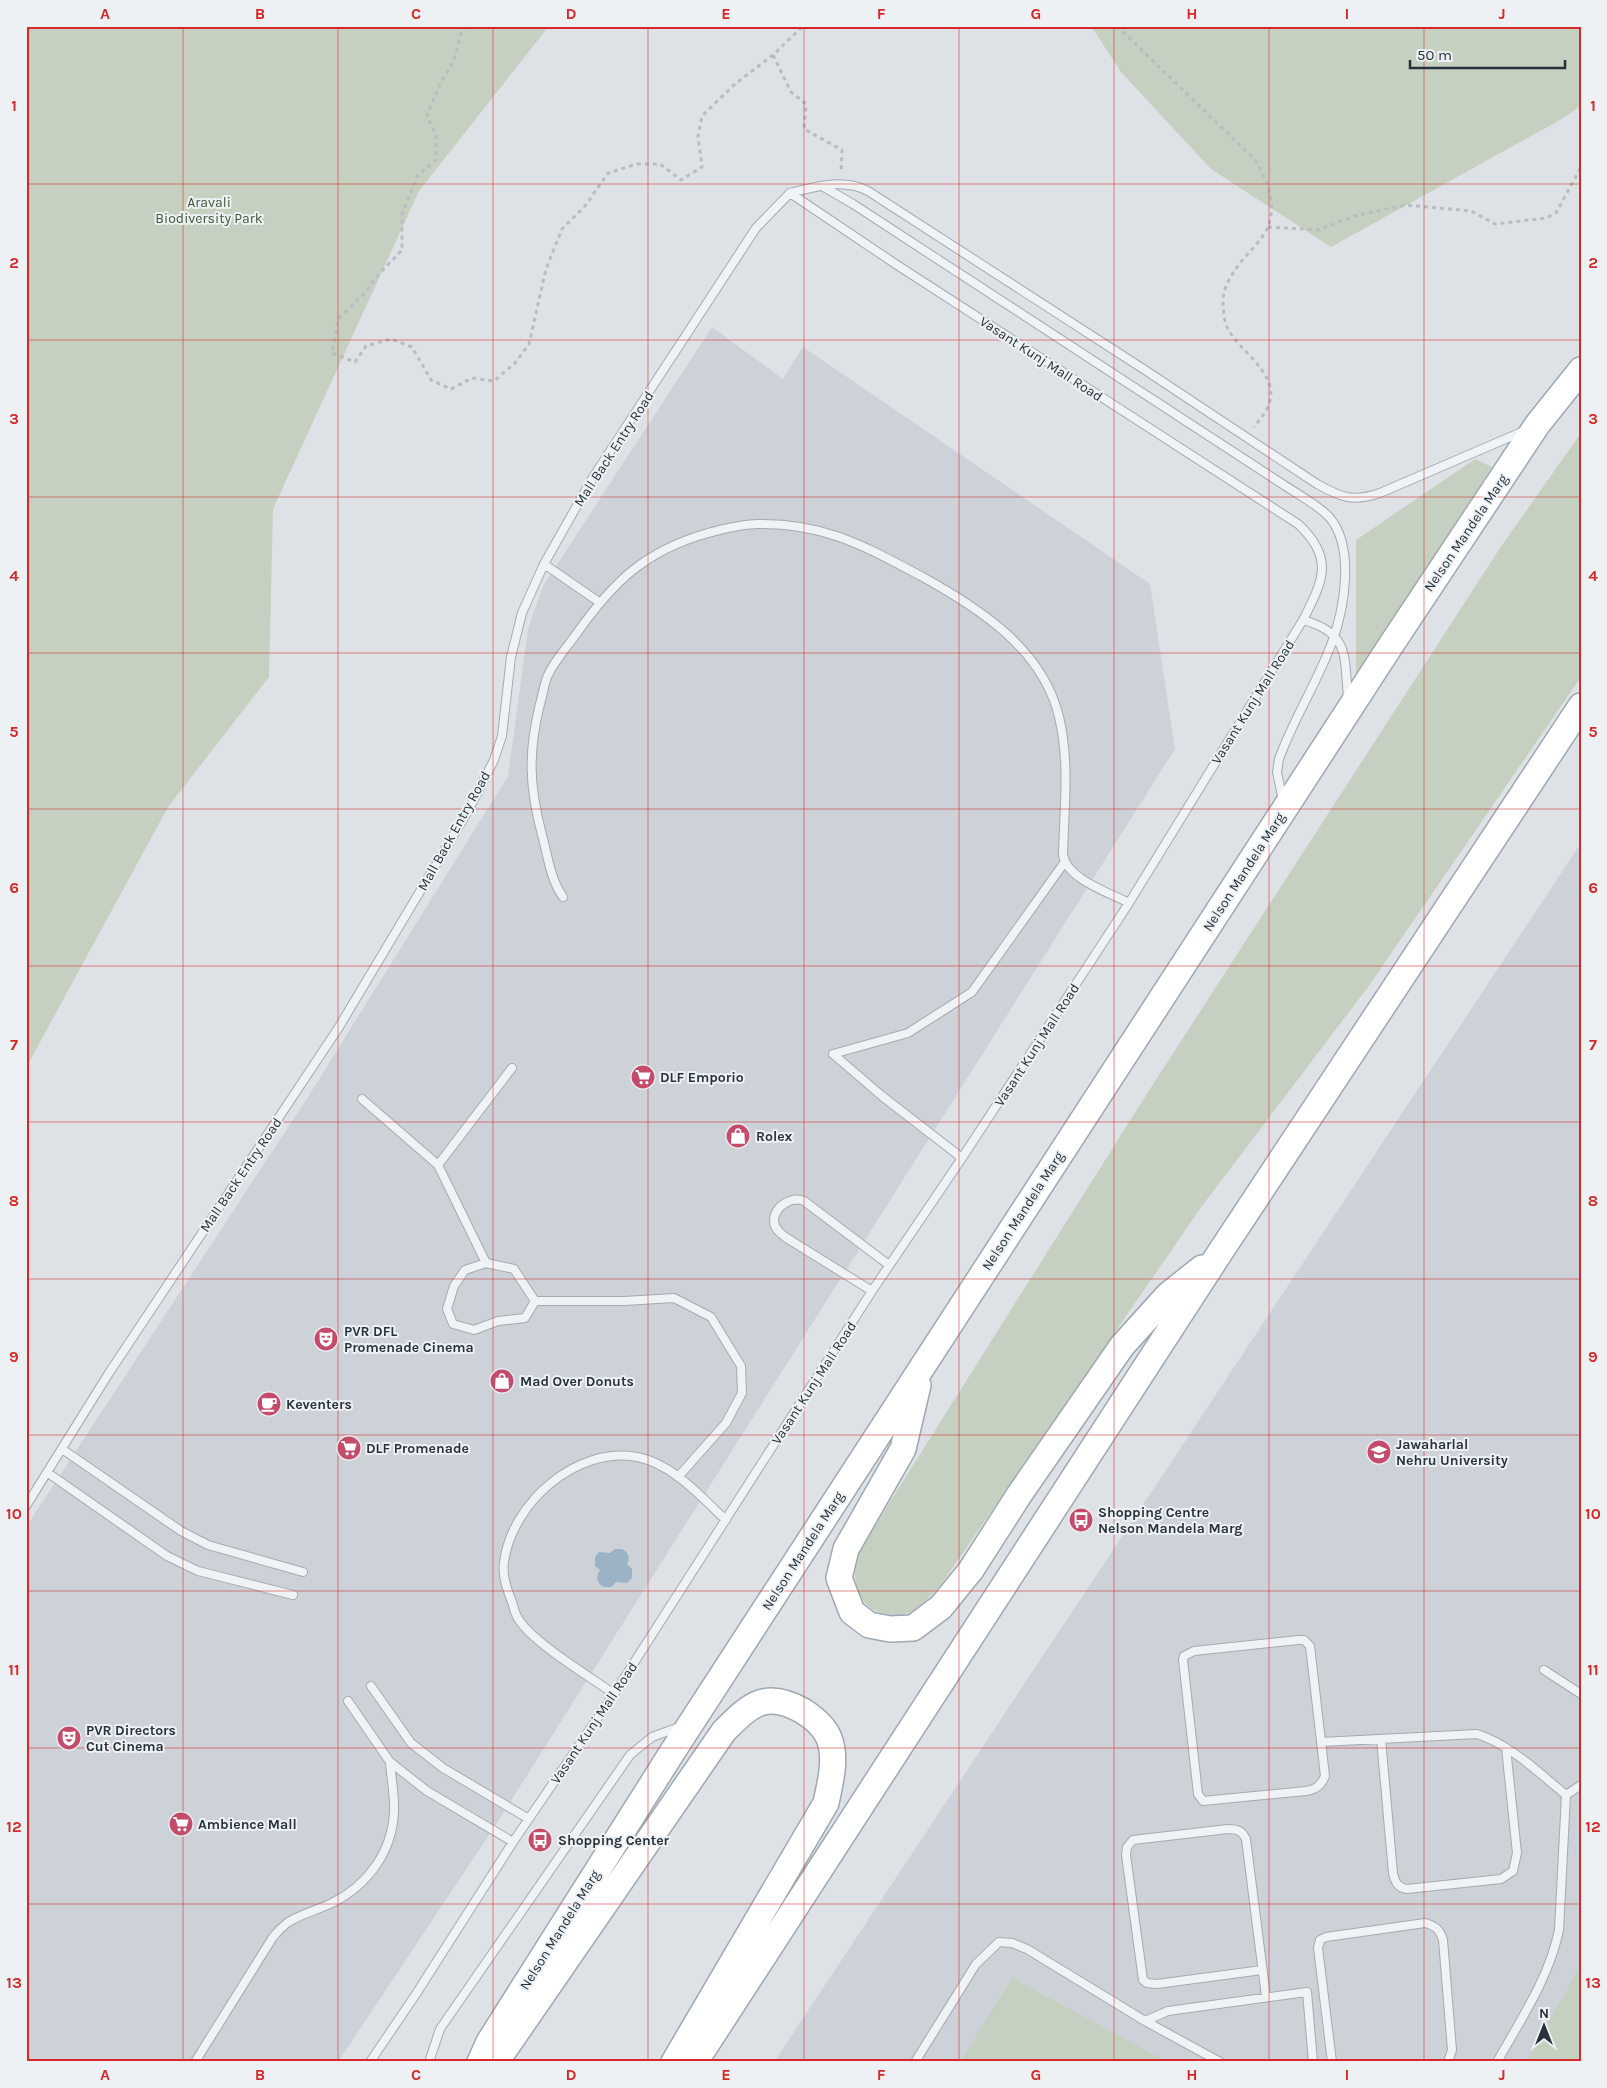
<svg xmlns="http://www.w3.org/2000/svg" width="1607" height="2088" viewBox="0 0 1607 2088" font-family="Karla,sans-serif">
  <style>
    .built { fill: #ccd2d8 }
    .green { fill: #c6d0c0 }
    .water { fill: #9bb3c4 }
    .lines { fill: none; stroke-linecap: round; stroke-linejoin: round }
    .lane-casing { stroke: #a4aab0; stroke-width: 10 }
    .primary-casing { stroke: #9ea8b1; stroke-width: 28 }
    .path { stroke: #b8bdc1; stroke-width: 3; stroke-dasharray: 4 4; stroke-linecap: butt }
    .lane { stroke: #f0f3f5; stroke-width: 8 }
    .primary { stroke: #fff; stroke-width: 25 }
    .grid { fill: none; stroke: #d62828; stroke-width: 1; stroke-opacity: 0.55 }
    .labels { text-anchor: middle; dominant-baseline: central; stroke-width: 4; stroke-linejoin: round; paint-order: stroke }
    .park-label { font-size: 14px; fill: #405737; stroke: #edf1f4 }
    .street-label { font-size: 14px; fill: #28323c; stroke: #edf1f4 }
    .poi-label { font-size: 14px; font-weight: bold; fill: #28323c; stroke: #edf1f4; text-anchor: start }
    .neatline { fill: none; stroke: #d62828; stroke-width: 2 }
    .grid-label { font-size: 16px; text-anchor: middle; font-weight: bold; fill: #d62828 }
  </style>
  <rect width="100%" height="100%" fill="#dee2e7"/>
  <path class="built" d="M712,327L783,379L803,347L1150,584L1175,749L495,1826L338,2062H26V1527L308,1097L508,776L528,629L543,586Z
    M1581,843V2062H774Z"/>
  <path class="green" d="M26,26H549L419,191L273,509L269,677L168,807L26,1068Z
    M1091,26H1581V106L1560,120L1331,247L1211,169L1121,72Z
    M1581,433V677L1368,987L1202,1206L940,1586C929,1597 916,1613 899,1616C896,1616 891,1614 888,1614C854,1609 849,1575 861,1548L1148,1092L1500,548Z
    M1475,459L1492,467L1356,677V540Z
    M1581,1964V2062H1527Z
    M1012,1978L1168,2062H960Z"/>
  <path class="water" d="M615,1549H622C628,1552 631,1558 627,1564L632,1569V1578L627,1583L616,1582L611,1587H603C596,1582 596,1577 600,1570L595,1566V1557L599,1552L610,1553Z"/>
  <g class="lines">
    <defs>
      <path id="lane" d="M822,186L853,204L1287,487C1299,495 1321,507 1330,518C1344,535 1346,558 1345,579C1342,650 1302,696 1279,759L1277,772L1283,801
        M790,193C815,187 843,178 868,191L1145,370L1317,484C1342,498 1353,502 1380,493L1524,431
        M544,564L599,602
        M1303,620C1350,633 1344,656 1348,697
        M563,897C550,879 548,856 542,835C529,786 528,752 540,704C543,694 544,684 548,675C555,660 568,646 577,633C614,581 645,551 708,533C724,529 741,524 758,524C825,523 864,546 921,576C979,608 1043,649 1059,717C1070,761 1064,810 1063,855C1067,879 1108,892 1129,903
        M362,1099L438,1165L486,1263
        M962,1158L882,1096L833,1054L908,1033L972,992L1064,863
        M438,1165L512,1068
        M486,1263L514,1269L535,1301L525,1318L498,1321L474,1330L453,1324L447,1309L454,1286L465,1270Z
        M872,1291L785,1237C780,1233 774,1228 774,1221C774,1206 792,1196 804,1201L889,1265
        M535,1301H624L674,1298L711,1317L741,1366L742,1393L726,1423L678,1477
        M62,1449L181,1531L208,1545L303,1572
        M48,1473L167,1556L198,1571L293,1595
        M26,1506L109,1373L339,1027L468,811L494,760L502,736L511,657L522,613L544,564L592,479L756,228L790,193
        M1298,1640H1304L1310,1646L1325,1776C1321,1786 1316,1789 1306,1791L1203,1801L1198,1794L1183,1660L1184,1656L1194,1651Z
        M1544,1670L1581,1694
        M371,1686L411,1743L443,1768L529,1819
        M614,1694C589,1676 535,1644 519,1620C515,1615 514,1608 512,1602C507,1589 502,1576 504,1562C512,1503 576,1446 637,1457C673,1464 700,1496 726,1520
        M348,1701L390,1762L427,1791L513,1842
        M1381,1739L1393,1873C1395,1882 1398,1888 1407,1889L1501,1879L1513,1871L1517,1853L1506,1748
        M1321,1742L1477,1734C1511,1745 1539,1773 1566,1795L1559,1930C1549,1978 1521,2019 1497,2062
        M1566,1795L1581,1785
        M1262,1970L1157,1984L1147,1983L1143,1980L1126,1855L1127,1847L1133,1840L1228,1829C1238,1829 1242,1831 1246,1839L1266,1997
        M1145,2021L1168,2011L1307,1992L1313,2062
        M195,2062L273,1937C277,1932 282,1927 287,1923C300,1914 318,1910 332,1903C368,1885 392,1852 394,1812C395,1796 391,1778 390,1762
        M370,2062L416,1994L513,1842L614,1694L872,1291L962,1158L1129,903L1303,620C1323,581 1335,558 1298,524L897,265L790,193
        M429,2062L440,2029L630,1755L652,1737L682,1726
        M915,2062L976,1964L999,1942L1012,1943L1027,1949L1145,2021L1220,2062
        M1332,2062L1318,1948L1320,1940L1326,1937L1425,1923C1436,1926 1440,1930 1443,1940L1452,2050L1448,2062"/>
      <path id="primary" d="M918,1385L903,1449L846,1549L839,1578L852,1612L869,1625L890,1629L913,1628L941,1607L971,1570L1019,1495L1122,1346L1168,1295L1202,1268
        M480,2062L489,2042L673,1751L1391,645L1537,425L1581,370
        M496,2062L724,1731C751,1704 766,1690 803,1711C814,1718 824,1726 829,1738C837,1759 830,1783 826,1803L674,2062
        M695,2062L1219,1254L1581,706"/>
    </defs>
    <use href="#lane" class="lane-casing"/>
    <use href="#primary" class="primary-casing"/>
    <path class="path" d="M466,26L461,32L454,61L441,82L427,115L436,136V160L418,175L402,214V250L379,274L363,295L338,319L332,353L355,362L366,346L391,339L412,347L431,380L451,389L472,378L494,381L515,363L529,344L546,269L562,229L585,206L608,173L637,164H660L681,180L702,167L698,136L702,116L735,84L773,55L803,26
      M1117,26L1254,159C1267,178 1277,203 1268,227C1262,240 1249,252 1240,263C1232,274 1223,287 1223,301C1223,309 1224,320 1227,327C1238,351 1280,373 1269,404C1266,413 1259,420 1254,427
      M773,55L791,92L806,104L804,129L842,150L841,171
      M1268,227L1319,230L1354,216L1406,205L1471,211L1495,224L1546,218L1556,213L1581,167"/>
    <use href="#lane" class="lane"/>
    <use href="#primary" class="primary"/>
  </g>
  <path class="grid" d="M183,26V2062M338,26V2062M493,26V2062M648,26V2062M804,26V2062M959,26V2062M1114,26V2062M1269,26V2062M1424,26V2062M26,184H1581M26,340H1581M26,497H1581M26,653H1581M26,809H1581M26,966H1581M26,1122H1581M26,1279H1581M26,1435H1581M26,1591H1581M26,1748H1581M26,1904H1581"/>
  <defs>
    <symbol id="supermarket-disc" viewBox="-11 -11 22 22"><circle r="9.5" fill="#c44b6a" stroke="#edf1f4"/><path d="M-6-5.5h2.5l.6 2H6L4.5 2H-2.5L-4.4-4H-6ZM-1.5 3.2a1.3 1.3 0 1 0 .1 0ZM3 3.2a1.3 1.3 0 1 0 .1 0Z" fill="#fff"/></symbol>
    <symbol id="shop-disc" viewBox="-11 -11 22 22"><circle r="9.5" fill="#c44b6a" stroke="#edf1f4"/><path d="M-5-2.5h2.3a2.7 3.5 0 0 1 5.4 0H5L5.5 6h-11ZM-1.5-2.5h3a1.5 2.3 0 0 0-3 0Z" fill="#fff"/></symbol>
    <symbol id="theatre-disc" viewBox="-11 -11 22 22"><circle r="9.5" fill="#c44b6a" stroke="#edf1f4"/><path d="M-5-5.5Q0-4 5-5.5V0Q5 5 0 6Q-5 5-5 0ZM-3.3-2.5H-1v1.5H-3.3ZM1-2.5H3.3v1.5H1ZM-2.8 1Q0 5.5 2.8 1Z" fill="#fff"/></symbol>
    <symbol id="cafe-disc" viewBox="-11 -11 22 22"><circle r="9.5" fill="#c44b6a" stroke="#edf1f4"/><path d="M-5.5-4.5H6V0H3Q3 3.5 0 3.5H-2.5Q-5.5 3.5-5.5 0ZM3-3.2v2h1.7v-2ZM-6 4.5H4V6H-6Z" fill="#fff"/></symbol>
    <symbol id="university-disc" viewBox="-11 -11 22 22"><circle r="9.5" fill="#c44b6a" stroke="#edf1f4"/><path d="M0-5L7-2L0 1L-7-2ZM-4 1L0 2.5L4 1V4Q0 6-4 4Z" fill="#fff"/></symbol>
    <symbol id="bus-disc" viewBox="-11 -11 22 22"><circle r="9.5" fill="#c44b6a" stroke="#edf1f4"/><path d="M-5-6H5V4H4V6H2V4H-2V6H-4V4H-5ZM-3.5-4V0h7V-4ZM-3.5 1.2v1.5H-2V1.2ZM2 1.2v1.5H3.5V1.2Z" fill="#fff"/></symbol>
  </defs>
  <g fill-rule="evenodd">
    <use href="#supermarket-disc" x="629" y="1063" width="28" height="28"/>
    <use href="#shop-disc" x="724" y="1122" width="28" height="28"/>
    <use href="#theatre-disc" x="312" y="1325" width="28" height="28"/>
    <use href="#shop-disc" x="488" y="1367" width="28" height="28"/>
    <use href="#cafe-disc" x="255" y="1390" width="28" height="28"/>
    <use href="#supermarket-disc" x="335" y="1434" width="28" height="28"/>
    <use href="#university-disc" x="1365" y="1438" width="28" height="28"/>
    <use href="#bus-disc" x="1067" y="1506" width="28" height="28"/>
    <use href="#theatre-disc" x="55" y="1724" width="28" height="28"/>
    <use href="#supermarket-disc" x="167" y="1810" width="28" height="28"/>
    <use href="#bus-disc" x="526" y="1826" width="28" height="28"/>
  </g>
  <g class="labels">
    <g class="park-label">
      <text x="209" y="202">Aravali<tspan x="209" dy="16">Biodiversity Park</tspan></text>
    </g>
    <g class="street-label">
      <text transform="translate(1041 359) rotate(33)">Vasant Kunj Mall Road</text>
      <text transform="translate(614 449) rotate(-57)">Mall Back Entry Road</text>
      <text transform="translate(1466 533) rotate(-56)">Nelson Mandela Marg</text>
      <text transform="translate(1253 702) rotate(-58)">Vasant Kunj Mall Road</text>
      <text transform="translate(454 831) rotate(-61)">Mall Back Entry Road</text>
      <text transform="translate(1244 872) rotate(-57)">Nelson Mandela Marg</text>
      <text transform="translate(1037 1045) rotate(-57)">Vasant Kunj Mall Road</text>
      <text transform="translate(241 1175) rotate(-56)">Mall Back Entry Road</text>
      <text transform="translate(1023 1211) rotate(-57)">Nelson Mandela Marg</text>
      <text transform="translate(814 1383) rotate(-57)">Vasant Kunj Mall Road</text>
      <text transform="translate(803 1551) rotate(-57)">Nelson Mandela Marg</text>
      <text transform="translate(594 1723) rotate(-56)">Vasant Kunj Mall Road</text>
      <text transform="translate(560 1930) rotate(-58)">Nelson Mandela Marg</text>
    </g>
    <g class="poi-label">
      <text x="660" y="1077">DLF Emporio</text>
      <text x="756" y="1136">Rolex</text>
      <text x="344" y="1331">PVR DFL<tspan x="344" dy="16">Promenade Cinema</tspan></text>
      <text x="520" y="1381">Mad Over Donuts</text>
      <text x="286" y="1404">Keventers</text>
      <text x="1396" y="1444">Jawaharlal<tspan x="1396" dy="16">Nehru University</tspan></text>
      <text x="366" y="1448">DLF Promenade</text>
      <text x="1098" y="1512">Shopping Centre<tspan x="1098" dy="16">Nelson Mandela Marg</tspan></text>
      <text x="86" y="1730">PVR Directors<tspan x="86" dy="16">Cut Cinema</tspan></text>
      <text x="198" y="1824">Ambience Mall</text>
      <text x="558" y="1840">Shopping Center</text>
    </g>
  </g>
  <rect width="1607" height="2088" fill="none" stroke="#edf1f4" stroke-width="55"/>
  <g transform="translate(1544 2026)" stroke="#edf1f4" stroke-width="4" paint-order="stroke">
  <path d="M0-4L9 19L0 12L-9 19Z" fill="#28323c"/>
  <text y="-8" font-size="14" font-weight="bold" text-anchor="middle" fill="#28323c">N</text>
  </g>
  <path d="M1410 60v8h155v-8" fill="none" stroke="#28323c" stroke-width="2.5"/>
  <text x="1417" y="60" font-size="15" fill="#28323c" stroke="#edf1f4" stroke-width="4" paint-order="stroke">50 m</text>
  <rect x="28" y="28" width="1552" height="2032" class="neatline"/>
  <g class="grid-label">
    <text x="105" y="19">A</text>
    <text x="260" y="19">B</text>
    <text x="416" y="19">C</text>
    <text x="571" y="19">D</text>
    <text x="726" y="19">E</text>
    <text x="881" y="19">F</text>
    <text x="1036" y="19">G</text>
    <text x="1192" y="19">H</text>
    <text x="1347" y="19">I</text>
    <text x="1502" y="19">J</text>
    <text x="14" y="111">1</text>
    <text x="1593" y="111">1</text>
    <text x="14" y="268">2</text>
    <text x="1593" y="268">2</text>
    <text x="14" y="424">3</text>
    <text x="1593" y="424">3</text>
    <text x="14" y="581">4</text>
    <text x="1593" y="581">4</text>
    <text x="14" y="737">5</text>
    <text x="1593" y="737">5</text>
    <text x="14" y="893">6</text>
    <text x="1593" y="893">6</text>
    <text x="14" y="1050">7</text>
    <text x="1593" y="1050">7</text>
    <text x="14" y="1206">8</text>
    <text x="1593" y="1206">8</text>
    <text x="14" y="1362">9</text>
    <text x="1593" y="1362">9</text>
    <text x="14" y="1519">10</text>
    <text x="1593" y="1519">10</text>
    <text x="14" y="1675">11</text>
    <text x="1593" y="1675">11</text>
    <text x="14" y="1832">12</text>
    <text x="1593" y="1832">12</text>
    <text x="14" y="1988">13</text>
    <text x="1593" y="1988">13</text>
    <text x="105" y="2080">A</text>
    <text x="260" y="2080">B</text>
    <text x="416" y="2080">C</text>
    <text x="571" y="2080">D</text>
    <text x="726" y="2080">E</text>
    <text x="881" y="2080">F</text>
    <text x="1036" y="2080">G</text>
    <text x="1192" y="2080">H</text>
    <text x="1347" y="2080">I</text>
    <text x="1502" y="2080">J</text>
  </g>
</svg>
